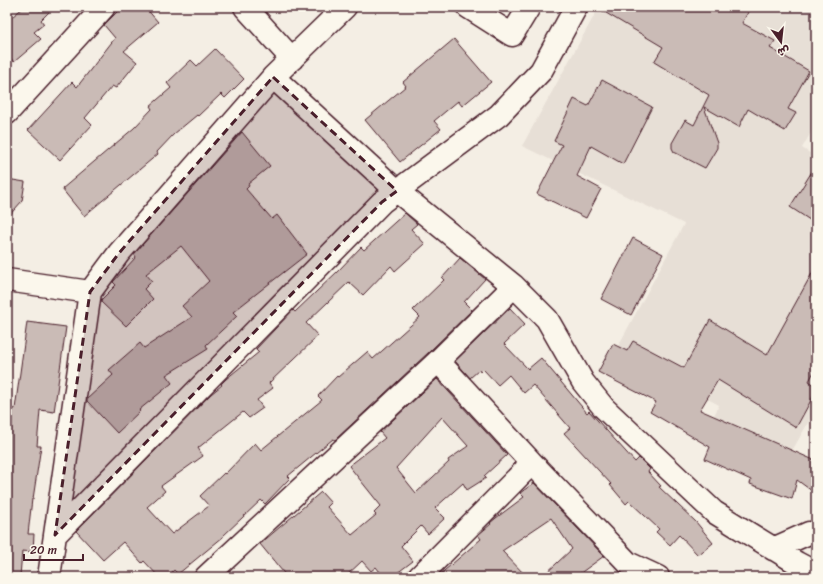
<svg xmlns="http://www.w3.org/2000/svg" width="823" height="584" viewBox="0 0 823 584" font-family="Sriracha,'Playpen Sans Arabic',sans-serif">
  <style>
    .built { fill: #e7dfd6 }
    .building { fill: #cabbb6; stroke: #4a1f2b; fill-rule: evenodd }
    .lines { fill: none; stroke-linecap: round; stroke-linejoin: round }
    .minor-casing { stroke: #4a1f2b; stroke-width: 25 }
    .minor { stroke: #fbf7ec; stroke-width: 22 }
    .marked { fill: #4a1f2b; fill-opacity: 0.2; stroke: #4a1f2b; stroke-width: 3; stroke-dasharray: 8 5; stroke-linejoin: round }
  </style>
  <rect width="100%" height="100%" fill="#f4eee4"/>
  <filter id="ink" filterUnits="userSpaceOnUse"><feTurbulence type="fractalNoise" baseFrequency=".025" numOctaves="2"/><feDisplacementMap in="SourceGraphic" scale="8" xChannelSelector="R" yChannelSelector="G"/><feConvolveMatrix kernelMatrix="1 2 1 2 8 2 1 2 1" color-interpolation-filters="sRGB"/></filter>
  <g filter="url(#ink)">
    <path class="built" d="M599,7H816V124L802,148L816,157V409L789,456L712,420L719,405L616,350L684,224L522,146Z"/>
    <path class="building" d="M24,7H54L41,20L44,24L34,32L41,39L14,62L7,54V21Z
      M122,7H145L158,22L124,51L137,62L116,88L112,86L85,118L92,125L60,160L28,130L72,82L77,87L115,38L104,25Z
      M596,7H751L742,23L775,41L770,48L809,71L788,109L796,113L785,131L748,109L739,127L704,107L717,143V148L705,168L674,152L672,148V143L685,120L694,125L709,95L654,62L663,47Z
      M454,39L491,82L462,106L458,101L434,121L441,129L400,162L365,120L406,86L403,82Z
      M215,49L244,79L225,98L221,94L198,116L197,115L174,134L157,152L158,154L84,216L62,189L134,128L152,109L150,106L171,88L167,83L191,60L197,66Z
      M602,80L652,107L623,164L591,146L577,176L601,189L586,218L537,194L562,145L554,141L574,99L588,106Z
      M242,132L270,166L248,184L249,186L246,189L272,219L277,215L307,254L233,312L237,316L206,345L208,349L166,375L172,383L139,410L140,411L117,433L87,401V399L113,375L109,370L140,343L144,348L192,317L182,306L209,281L181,246L146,274L152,281L144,289L153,299L126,326L101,302V300L116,285L113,282L136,257L134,254Z
      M816,165V224L790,207Z
      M7,179L25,182L22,201L7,218Z
      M405,213L417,224L411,229L425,244L395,271L391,266L363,295L349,282L306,323L318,336L269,383L273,388L257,400L263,408L249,418L243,412L198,448L203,456L161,486L165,491L147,507L172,534L209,506L200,496L224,473L225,474L255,443L261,450L322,400L318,396L337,376L338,377L367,352L373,359L420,317L413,310L444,280L442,278L460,258L485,279L464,302L472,310L429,352L335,440L333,439L288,476L290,478L265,504L261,500L223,536V537L178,574L174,570L167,577H159L144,561L142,563L123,542L103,560L76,531L211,394L222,385L221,384L226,379L259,352L256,349L293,310L295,312L338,271L361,247L364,250Z
      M633,238L663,254L631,315L601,299Z
      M816,266V368L809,381L816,386V391L796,428L718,380L700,410L816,461V494L797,480L792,499L750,484L751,480L705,459L710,447L650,412L656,402L598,372L613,344L627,351L633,341L684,368L710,320L767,355Z
      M510,308L525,324L504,344L528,369L541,358L587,413L589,411L635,462L639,458L650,469L648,472L661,486L659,487L696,522L713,543L698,555L679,535L670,545L656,532L659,529L629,501L626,504L610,485L611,484L564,433L570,428L533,385L524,393L509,375L498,385L483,369L480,372L479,370L470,378L455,361Z
      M27,322L66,327L54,412L40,410L37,446H41L33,499H32L28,534H34L33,552L22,551L20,577H7V408L15,409Z
      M437,379L507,455L484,476L486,478L467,490L463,483L435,508L445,518L428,534L421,526L401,546L413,561L392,577H384L376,567L371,571L362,561L345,577H287L260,544L321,492L331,503L327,507L352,535L376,515L374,513L381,506L349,466L385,438L380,432ZM442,417L468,446L448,460L449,462L416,493L396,468Z
      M534,483L604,556L575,577H542L572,549L551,518L502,551L527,577H437L481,539L478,535L491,524L490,523L496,518L524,497L520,493Z"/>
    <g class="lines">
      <defs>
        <path id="minor" d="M245,7L292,59
          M468,7L512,35L529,7
          M273,77L397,191L514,286L547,319L583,382L604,408L714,512L797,563L816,573
          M7,113L104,7
          M7,280L90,292
          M438,361L532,463L628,563L658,577
          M55,535L90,292L119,253L273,77L345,7
          M773,549L809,533H816
          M49,577L55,535L382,202L499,115L541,71L576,7
          M206,577L438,361L514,286
          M419,577L532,463"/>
      </defs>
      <use href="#minor" class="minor-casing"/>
      <use href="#minor" class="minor"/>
    </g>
  </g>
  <path class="marked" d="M273,77L397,191L382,202L55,535L90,292L119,253Z"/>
  <rect width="823" height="584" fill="none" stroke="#fbf7ec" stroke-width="24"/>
  <rect x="12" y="12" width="799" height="560" fill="none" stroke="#4a1f2b" stroke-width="1.5" filter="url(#ink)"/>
  <g transform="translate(781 42) rotate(165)" stroke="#fbf7ec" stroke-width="3" paint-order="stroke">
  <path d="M0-3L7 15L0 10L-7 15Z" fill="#4a1f2b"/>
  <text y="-6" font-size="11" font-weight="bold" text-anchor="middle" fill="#4a1f2b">ش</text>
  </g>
  <path d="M24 554v6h59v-6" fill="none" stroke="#4a1f2b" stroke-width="2"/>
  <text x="30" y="554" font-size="12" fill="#4a1f2b" stroke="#fbf7ec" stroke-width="3" paint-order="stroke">20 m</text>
</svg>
